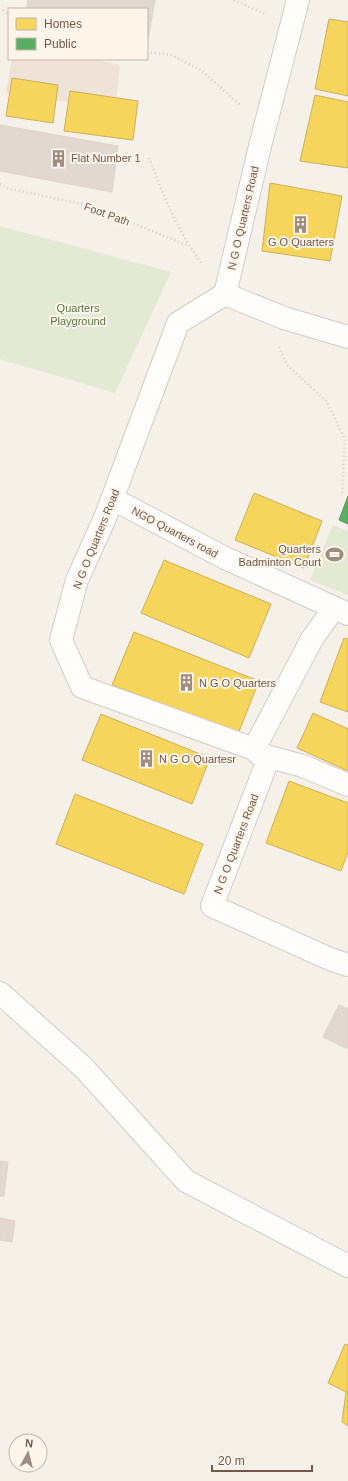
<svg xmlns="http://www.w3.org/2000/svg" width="348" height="1481" viewBox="0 0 348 1481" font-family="Helvetica,sans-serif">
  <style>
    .residential { fill: #eee3d6 }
    .green { fill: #e2ead4 }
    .homes { fill: #f6d55c; stroke: #ceb057 }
    .public { fill: #5aae61; stroke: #61945a }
    .building { fill: #e1d8d0; stroke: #ddd3cb }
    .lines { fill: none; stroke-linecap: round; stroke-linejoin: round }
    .minor-casing { stroke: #d4ccc5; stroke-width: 24 }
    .path { stroke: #d6cfca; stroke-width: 2.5; stroke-dasharray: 1 3; stroke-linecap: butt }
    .minor { stroke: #fefdfc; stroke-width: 22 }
    .labels { text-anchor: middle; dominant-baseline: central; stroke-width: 4; stroke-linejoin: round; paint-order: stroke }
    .poi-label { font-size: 11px; fill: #70584b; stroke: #fdf5e9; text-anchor: start }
    .street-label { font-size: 11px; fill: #70584b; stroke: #fdf5e9 }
    .park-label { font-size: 11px; fill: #577a47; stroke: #fdf5e9 }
  </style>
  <rect width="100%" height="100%" fill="#f5f0e8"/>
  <path class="residential" d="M12,59H90L120,65L115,109L6,93Z"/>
  <path class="green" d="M0,226L171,272L115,393L0,359Z
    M333,525L348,531V595L310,580Z"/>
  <path class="homes" d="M329,19L348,22V96L315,89Z
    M12,78L58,85L53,123L6,116Z
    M70,91L138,101L133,140L64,131Z
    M315,95L348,102V168L300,161Z
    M270,183L342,196L330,261L262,251Z
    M254,493L322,521L304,568L235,540Z
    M164,560L271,604L249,658L141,613Z
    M134,632L259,681L238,734L112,685Z
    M344,638L348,639V712L320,702Z
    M313,713L348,729V771L297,748Z
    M101,714L210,758L192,804L82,760Z
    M289,781L348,803V852L341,871L266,843Z
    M75,794L203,844L184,894L56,844Z
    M345,1344L348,1345V1426L342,1422L346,1392L328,1383Z"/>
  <path class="public" d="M348,496V524L339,520Z"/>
  <path class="building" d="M28,0H155L148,39L147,9H26Z
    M0,125L118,146L112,192L0,171Z
    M339,1005L348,1009V1049L323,1037Z
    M0,1161L8,1162L4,1196H0Z
    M0,1218L15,1221L12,1242L0,1240Z"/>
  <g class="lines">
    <defs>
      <path id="minor" d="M298,0L261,142L225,294L284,318L348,337
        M225,294L178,323L105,518L77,580L61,640L82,687L254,749L259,754L303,766L348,785
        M113,499L225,558L348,614
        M254,749L312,639L334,608
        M269,757L212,906L330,959L348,965
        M0,993L84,1068L186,1181L348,1266"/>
    </defs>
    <use href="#minor" class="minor-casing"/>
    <path class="path" d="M234,0L265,14
      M3,10L9,15
      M147,52L171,55L201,70L240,105
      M149,158C163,195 178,232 202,264
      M0,184L10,189L91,206L189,246
      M279,347L287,365L326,401L345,439L342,496"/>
    <use href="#minor" class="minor"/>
  </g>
  <defs>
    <symbol id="building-bare" viewBox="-9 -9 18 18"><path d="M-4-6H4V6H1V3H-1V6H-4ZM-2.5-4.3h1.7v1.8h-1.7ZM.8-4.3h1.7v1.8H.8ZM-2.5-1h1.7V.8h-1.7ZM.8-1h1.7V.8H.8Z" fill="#9f8d82" stroke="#fdf5e9" stroke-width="2.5" paint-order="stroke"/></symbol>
    <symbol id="stadium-bare" viewBox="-9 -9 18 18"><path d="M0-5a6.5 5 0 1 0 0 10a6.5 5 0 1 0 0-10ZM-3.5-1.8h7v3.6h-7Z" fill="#9f8d82" stroke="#fdf5e9" stroke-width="2.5" paint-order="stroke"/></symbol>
  </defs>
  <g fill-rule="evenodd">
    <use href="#building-bare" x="46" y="146" width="25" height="25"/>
    <use href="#building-bare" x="288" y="212" width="25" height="25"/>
    <use href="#stadium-bare" x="322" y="542" width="25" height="25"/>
    <use href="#building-bare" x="174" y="670" width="25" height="25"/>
    <use href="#building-bare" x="134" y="746" width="25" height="25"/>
  </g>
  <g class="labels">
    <g class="poi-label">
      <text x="71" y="158">Flat Number 1</text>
      <text x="301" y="242" text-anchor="middle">G O Quarters</text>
      <text x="321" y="549" text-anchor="end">Quarters<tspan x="321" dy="13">Badminton Court</tspan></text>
      <text x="199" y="683">N G O Quarters</text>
      <text x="159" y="759">N G O Quartesr</text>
    </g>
    <g class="street-label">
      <text transform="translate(107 214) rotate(20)">Foot Path</text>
      <text transform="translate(243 218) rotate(-77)">N G O Quarters Road</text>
      <text transform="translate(175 532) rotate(28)">NGO Quarters road</text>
      <text transform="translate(96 539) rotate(-68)">N G O Quarters Road</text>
      <text transform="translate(236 844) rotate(-69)">N G O Quarters Road</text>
    </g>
    <g class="park-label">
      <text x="78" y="308">Quarters<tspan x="78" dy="13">Playground</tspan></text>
    </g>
  </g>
  <rect x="8" y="8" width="140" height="52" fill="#fdf5e9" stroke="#c5b6aa"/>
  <rect x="16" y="18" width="20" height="12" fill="#f6d55c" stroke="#c5b6aa"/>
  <text x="44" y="28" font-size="12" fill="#70584b">Homes</text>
  <rect x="16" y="38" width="20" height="12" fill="#5aae61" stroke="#c5b6aa"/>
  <text x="44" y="48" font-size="12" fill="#70584b">Public</text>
  <g transform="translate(28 1453) rotate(7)"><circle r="19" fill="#fdf5e9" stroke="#c5b6aa"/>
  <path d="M0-3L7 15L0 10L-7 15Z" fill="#9f8d82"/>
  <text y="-6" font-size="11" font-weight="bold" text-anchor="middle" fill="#70584b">N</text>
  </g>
  <path d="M212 1465v6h100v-6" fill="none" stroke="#70584b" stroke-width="2"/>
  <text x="218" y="1465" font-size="12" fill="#70584b" stroke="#fdf5e9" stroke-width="3" paint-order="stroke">20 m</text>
</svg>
